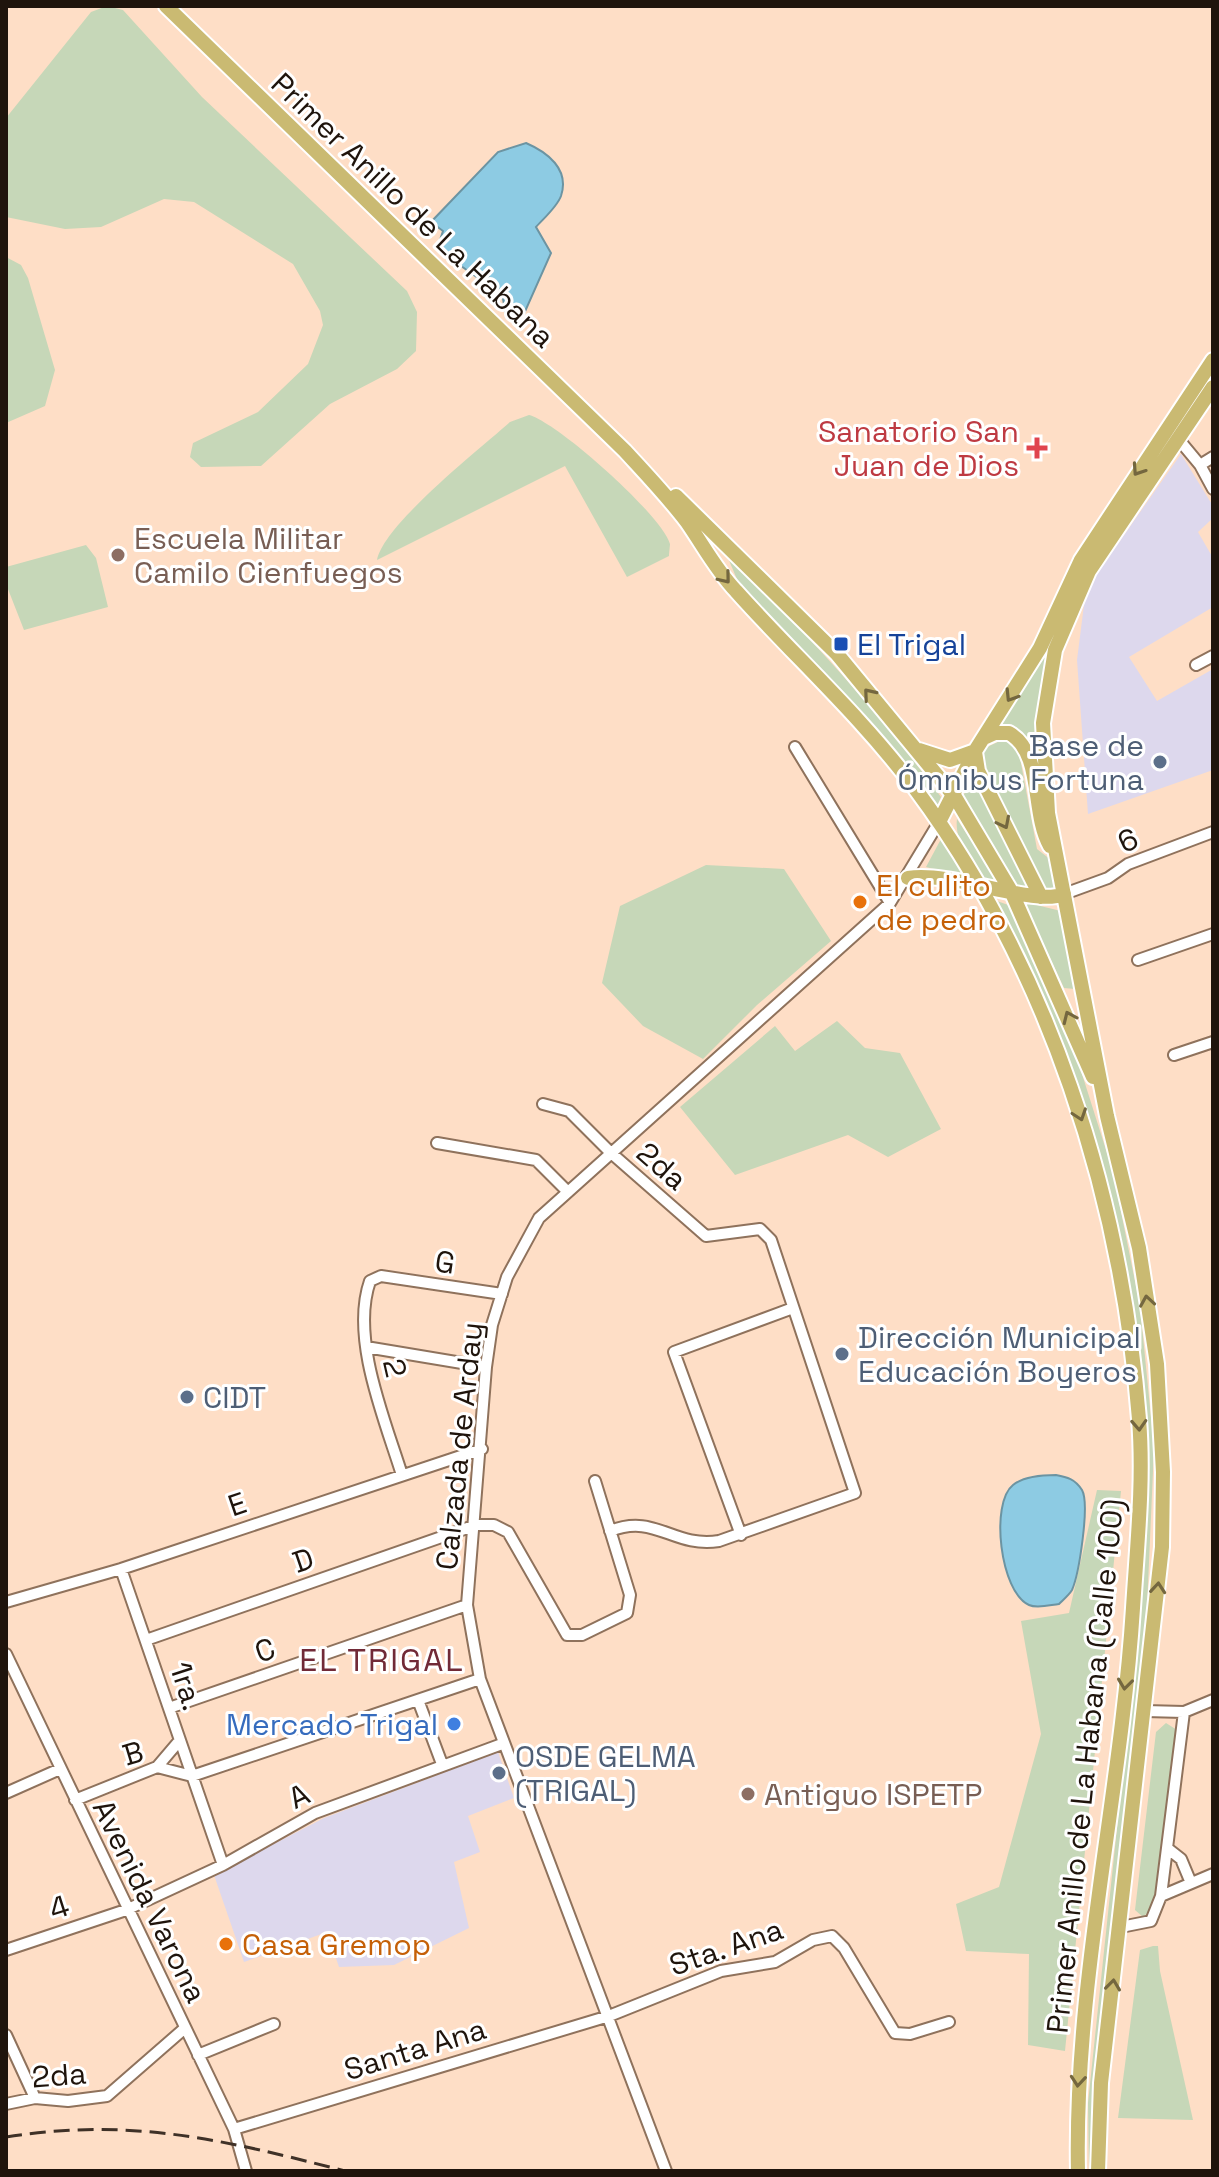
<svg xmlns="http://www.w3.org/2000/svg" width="1219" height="2177" viewBox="0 0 1219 2177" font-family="'Space Grotesk',sans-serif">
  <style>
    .industrial { fill: #ddd8ed }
    .green { fill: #c6d7b8 }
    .water { fill: #8dcbe3; stroke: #6c94a2; stroke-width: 2 }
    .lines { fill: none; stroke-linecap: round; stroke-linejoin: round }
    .minor-casing { stroke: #8f725c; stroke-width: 14 }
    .highway-casing { stroke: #fff; stroke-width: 18 }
    .minor { stroke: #fff; stroke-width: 10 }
    .highway { stroke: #caba72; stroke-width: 14 }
    .rail { stroke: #3f3127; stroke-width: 3; stroke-dasharray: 16 8; stroke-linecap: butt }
    .oneway { stroke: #74673f }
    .health-dot { fill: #e0444e; stroke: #fff; stroke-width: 3 }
    .education-dot { fill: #8d6e63; stroke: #fff; stroke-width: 3 }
    .transit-dot { fill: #1a4fb4; stroke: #fff; stroke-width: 3 }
    .service-dot { fill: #5c6f8a; stroke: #fff; stroke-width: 3 }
    .food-dot { fill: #e8710a; stroke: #fff; stroke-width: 3 }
    .shop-dot { fill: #3f7fe0; stroke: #fff; stroke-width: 3 }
    .labels { text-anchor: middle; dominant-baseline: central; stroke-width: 6; stroke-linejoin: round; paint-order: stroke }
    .street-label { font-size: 30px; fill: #1f140c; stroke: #fff }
    .health-label { font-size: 30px; fill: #be3a42; stroke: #fff; text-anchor: end }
    .education-label { font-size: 30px; fill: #785e54; stroke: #fff; text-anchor: start }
    .transit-label { font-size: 30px; fill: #164399; stroke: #fff; text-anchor: start }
    .service-label { font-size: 30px; fill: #4e5e75; stroke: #fff; text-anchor: start }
    .food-label { font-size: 30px; fill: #c56008; stroke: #fff; text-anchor: start }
    .shop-label { font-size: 30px; fill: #366cbe; stroke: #fff; text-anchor: end }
    .neighbourhood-label { font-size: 32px; letter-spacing: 2px; fill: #712a37; stroke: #fff }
  </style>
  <rect width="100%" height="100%" fill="#fedec6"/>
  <path class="industrial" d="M1181,454L1213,506V518L1198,532L1213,558V607L1129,657L1157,701L1213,669V770L1088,814L1077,660L1086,589Z
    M498,1752L514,1798L468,1816L480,1852L454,1862L469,1928L394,1965L339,1967L327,1932L244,1962L214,1875L324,1818Z"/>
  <path class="green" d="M107,6L123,10L202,97L407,291L417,312L416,351L397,369L330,404L261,466L201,467L190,457L193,443L258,412L308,364L323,325L320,311L293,264L194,202L164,199L101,227L65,229L6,217V118L91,12Z
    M6,257L21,265L28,278L55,370L45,406L6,423Z
    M529,415C557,422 662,515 670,544C670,545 669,554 669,556L627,577L565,466L377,560C384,524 480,449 510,422Z
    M86,545L96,558L108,607L24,630L6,584V567Z
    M725,551C803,630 876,708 941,797L935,811L742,591Z
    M1086,567L1037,718L1036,768L1005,727L997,725Z
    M1002,740L1018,747L1037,849L1051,860L1056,891L1046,893L984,775L981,759L985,748Z
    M971,775L1030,888L1015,889L961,803Z
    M957,819L995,877L993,882C972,878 954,839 957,819Z
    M941,839L965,877L926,867Z
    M706,865L784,869L831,941L757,1005L703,1059L643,1026L602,983L620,906Z
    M997,901L1011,906L1069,1033L1113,1172L1140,1306L1154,1448L1145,1654L1089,2171L1088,2103L1127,1733L1146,1449L1144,1395L1133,1307L1104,1168L1057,1033Z
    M1024,902L1061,911L1075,989L1064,988Z
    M837,1021L865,1048L900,1053L941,1129L888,1157L848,1135L735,1175L680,1107L775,1026L795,1051Z
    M1097,1490L1121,1491L1065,2051L1028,2045L1029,1954L966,1951L956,1904L999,1887L1041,1734L1021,1621L1069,1613Z
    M1166,1723L1177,1730L1154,1907L1143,1917L1135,1910L1156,1732Z
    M1153,1946H1158L1160,1971L1193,2120L1118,2118L1140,1950Z"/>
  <path class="water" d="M526,143C547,152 570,169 561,196C557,207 543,219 536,227L551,253L519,325L506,316L502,293L487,275L478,278L437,249L443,231L431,222L498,152Z
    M1056,1475C1067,1477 1075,1479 1082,1490C1090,1504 1079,1574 1072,1590C1069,1595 1063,1600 1059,1604C1050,1605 1037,1609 1029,1605C1000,1592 990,1503 1013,1485C1024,1476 1042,1475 1056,1475Z"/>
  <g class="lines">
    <defs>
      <path id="minor" d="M1175,435L1200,465L1213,489
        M1200,465L1213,457
        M1196,665L1213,656
        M795,747L890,903
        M1064,894L1108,878L1128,864L1213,832
        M1138,960L1213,934
        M1174,1055L1213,1042
        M543,1104L569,1111L610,1152L706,1236L760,1229L771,1240L855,1493L719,1541C672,1548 656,1513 610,1531
        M437,1143L536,1160L566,1190
        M366,1347L486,1367
        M402,1475C385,1420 350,1338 370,1281L381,1276L502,1294
        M741,1535L674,1352L793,1308
        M121,1569L223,1865
        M6,1602L121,1569L482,1449
        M146,1640L476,1525H494L508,1532L567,1635H582L627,1613L630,1595L595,1481
        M6,1654L234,2129L246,2171
        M418,1700L442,1764
        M169,1708L467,1605
        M1145,1711L1184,1712L1213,1700
        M157,1767L180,1740
        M6,1793L60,1769
        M75,1800L157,1767L192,1776L480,1679
        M1167,1848L1181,1859L1191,1883
        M1161,1896L1213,1874
        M1121,1927L1151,1921L1161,1896L1184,1712
        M6,1950L126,1910L223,1865L315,1813L502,1744
        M6,2035L35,2098
        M198,2055L274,2024
        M6,2104L35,2098L68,2101L107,2096L185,2028
        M234,2129L609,2016L721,1971L775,1962L813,1940L832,1936L844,1948L895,2033L910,2034L949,2022
        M666,2171L480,1679L467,1605L486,1367L492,1325L507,1277L539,1218L890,903L939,822"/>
      <path id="highway" d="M166,6L625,451C646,474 668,497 687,522C703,545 716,570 736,591C795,657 860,715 914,787C1049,968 1121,1195 1139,1419C1144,1481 1137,1545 1133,1608C1121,1796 1074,1982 1078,2171
        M676,496L837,654L955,797L1011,891L1093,1077
        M984,738L995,733H1009C1044,753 1031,813 1050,846
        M919,750L950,760L975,751
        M975,752L978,771L1041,897
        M939,822L975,751L1040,648L1081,560L1213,360
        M908,878C955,871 1033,907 1064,894
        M1098,2171L1101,2083L1162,1547L1163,1472L1157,1364L1139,1248L1107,1116L1048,813L1043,723L1055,650L1089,571L1213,387"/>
    </defs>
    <use href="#minor" class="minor-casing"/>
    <use href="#highway" class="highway-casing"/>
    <use href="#minor" class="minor"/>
    <use href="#highway" class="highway"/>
    <path class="rail" d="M6,2137C131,2117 225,2140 345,2171"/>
  </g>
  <defs><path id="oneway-chevron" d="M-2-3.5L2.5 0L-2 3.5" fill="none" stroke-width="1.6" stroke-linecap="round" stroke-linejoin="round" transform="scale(2)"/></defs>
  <g class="oneway">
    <use href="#oneway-chevron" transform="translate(1138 470) rotate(124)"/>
    <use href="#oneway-chevron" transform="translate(725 578) rotate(51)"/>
    <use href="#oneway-chevron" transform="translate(869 694) rotate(-130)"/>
    <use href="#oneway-chevron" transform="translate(1011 696) rotate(122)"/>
    <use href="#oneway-chevron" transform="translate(1004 823) rotate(63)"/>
    <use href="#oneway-chevron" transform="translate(1069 1017) rotate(-114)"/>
    <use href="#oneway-chevron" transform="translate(1080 1115) rotate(71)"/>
    <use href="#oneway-chevron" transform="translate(1147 1301) rotate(-99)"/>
    <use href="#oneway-chevron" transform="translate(1139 1425) rotate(87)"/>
    <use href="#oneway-chevron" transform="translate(1158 1588) rotate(-85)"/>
    <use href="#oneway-chevron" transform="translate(1125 1684) rotate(97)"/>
    <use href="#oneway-chevron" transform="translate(1113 1985) rotate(-83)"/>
    <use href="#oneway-chevron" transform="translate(1078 2081) rotate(95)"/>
  </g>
  <path class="health-dot" d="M1033 436h8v8h8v8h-8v8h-8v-8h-8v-8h8z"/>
  <g class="education-dot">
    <circle cx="118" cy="555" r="8"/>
    <circle cx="748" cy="1794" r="8"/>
  </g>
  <rect class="transit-dot" x="833" y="636" width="16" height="16" rx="4"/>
  <g class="service-dot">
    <circle cx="1160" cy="762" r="8"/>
    <circle cx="842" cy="1354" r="8"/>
    <circle cx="187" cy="1397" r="8"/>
    <circle cx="499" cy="1773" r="8"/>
  </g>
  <g class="food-dot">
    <circle cx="860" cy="902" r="8"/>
    <circle cx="226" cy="1944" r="8"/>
  </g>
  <circle class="shop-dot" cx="454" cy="1724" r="8"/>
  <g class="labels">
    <g class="street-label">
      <text transform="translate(413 210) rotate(44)">Primer Anillo de La Habana</text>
      <text transform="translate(1128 840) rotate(-25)">6</text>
      <text transform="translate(662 1166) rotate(41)">2da</text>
      <text transform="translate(445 1262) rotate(8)">G</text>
      <text transform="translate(395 1368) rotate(77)">2</text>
      <text transform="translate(459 1446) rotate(-84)">Calzada de Arday</text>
      <text transform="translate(237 1504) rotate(-19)">E</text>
      <text transform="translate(303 1560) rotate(-19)">D</text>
      <text transform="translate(265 1650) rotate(-19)">C</text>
      <text transform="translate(187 1686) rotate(72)">1ra.</text>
      <text transform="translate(133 1753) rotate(-17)">B</text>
      <text transform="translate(1085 1766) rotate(-84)">Primer Anillo de La Habana (Calle 100)</text>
      <text transform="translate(299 1796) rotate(-26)">A</text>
      <text transform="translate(150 1901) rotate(64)">Avenida Varona</text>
      <text transform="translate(59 1907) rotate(-18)">4</text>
      <text transform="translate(726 1947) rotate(-19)">Sta. Ana</text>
      <text transform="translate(415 2049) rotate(-17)">Santa Ana</text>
      <text transform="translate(59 2075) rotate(-4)">2da</text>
    </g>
    <g class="health-label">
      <text x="1019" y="431">Sanatorio San<tspan x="1019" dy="34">Juan de Dios</tspan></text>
    </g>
    <g class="education-label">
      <text x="134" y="538">Escuela Militar<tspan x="134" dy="34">Camilo Cienfuegos</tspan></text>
      <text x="764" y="1794">Antiguo ISPETP</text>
    </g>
    <g class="transit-label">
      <text x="857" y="644">El Trigal</text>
    </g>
    <g class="service-label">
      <text x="1144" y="745" text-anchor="end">Base de<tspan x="1144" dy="34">Ómnibus Fortuna</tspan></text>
      <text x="858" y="1337">Dirección Municipal<tspan x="858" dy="34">Educación Boyeros</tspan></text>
      <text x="203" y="1397">CIDT</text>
      <text x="515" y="1756">OSDE GELMA<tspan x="515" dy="34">(TRIGAL)</tspan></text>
    </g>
    <g class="food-label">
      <text x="876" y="885">El culito<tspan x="876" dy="34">de pedro</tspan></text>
      <text x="242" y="1944">Casa Gremop</text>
    </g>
    <g class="shop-label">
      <text x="438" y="1724">Mercado Trigal</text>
    </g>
    <g class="neighbourhood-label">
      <text x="382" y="1660">EL TRIGAL</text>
    </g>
  </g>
  <rect width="1219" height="2177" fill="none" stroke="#1f140c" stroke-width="16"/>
</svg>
